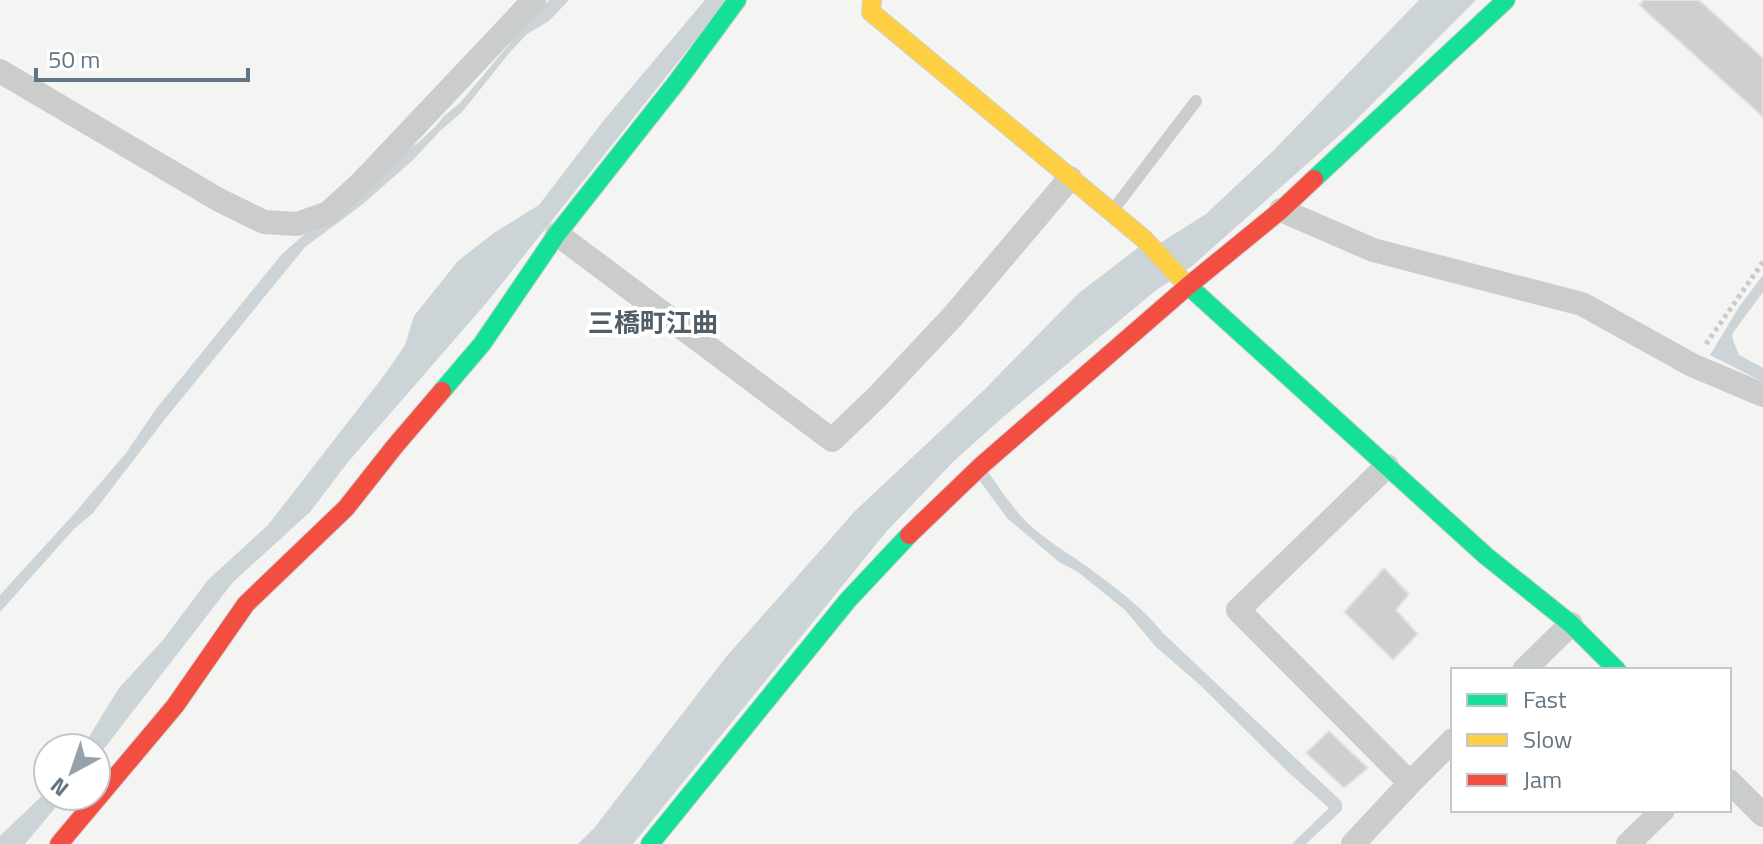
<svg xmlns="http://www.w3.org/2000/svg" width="1763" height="844" viewBox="0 0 1763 844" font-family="'Titillium Web','Noto Sans JP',sans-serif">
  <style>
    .water { fill: #ccd4d7 }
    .building { fill: #ced0cf; stroke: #e3e3e2; stroke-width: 2 }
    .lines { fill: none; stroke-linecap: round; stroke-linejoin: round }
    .fast-casing { stroke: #d0d2d2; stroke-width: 20 }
    .slow-casing { stroke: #d0d2d2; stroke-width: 20 }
    .jam-casing { stroke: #d0d2d2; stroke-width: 20 }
    .path { stroke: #cacaca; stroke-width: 5; stroke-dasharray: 4 4; stroke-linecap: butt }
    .lane { stroke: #cbcdcd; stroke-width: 12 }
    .street { stroke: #cbcdcd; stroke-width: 24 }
    .fast { stroke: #16e098; stroke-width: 18 }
    .slow { stroke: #ffcf43; stroke-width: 18 }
    .jam { stroke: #f24e42; stroke-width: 18 }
    .labels { text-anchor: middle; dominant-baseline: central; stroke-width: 8; stroke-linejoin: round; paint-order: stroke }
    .quarter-label { font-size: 26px; font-weight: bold; fill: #515e68; stroke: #fff }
  </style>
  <rect width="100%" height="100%" fill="#f4f4f2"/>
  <path class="water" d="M549,0H569L549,21L527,34L510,52L462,112L440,131L414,159L363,204L305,247L165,419L93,513L74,529L0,612V595L73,515L126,453L156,409L282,254L377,171L419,142L436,126L444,116L460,103L532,17Z
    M705,0H727L488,301L348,462L310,512L233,582L96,759V748H82L119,688L163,640L208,580L268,525L386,373L405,345L414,316L458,261L494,233L539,205L604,120Z
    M1419,0H1476L1352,124L1191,267L1155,291L1002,418L954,461L886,532L633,844H578L595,827L726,657L855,511L984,390L1079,293L1139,247L1146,252L1206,214L1273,151Z
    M1763,275V292L1732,334L1733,340L1739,355L1763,368V382L1710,355L1739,307Z
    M986,469C1000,489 1014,511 1033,528C1050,543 1070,554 1089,568C1116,588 1142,607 1164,634L1342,802V810L1306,844H1292L1329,808L1288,772L1200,685L1156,647L1125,610L1078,572L1059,562L1007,518L979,480Z
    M48,790V796H65L25,844H0V836Z"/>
  <path class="building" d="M1644,0H1699L1763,58V117L1639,5Z
    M1384,568L1409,594L1396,610L1418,634L1393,660L1344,612Z
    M1329,731L1368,768L1344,788L1306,753Z"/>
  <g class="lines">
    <defs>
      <path id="fast" d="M1314,179L1506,0
        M1184,282L1486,556L1571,624L1617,670
        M442,391L482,344L557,234L676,83L737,0
        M650,844L848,600L909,535"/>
      <path id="slow" d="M872,0L871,12L1144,239L1184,282"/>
      <path id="jam" d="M909,535L983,464L1188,286L1281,210L1314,179
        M59,844L175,706L246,604L346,508L395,446L442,391"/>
    </defs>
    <use href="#fast" class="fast-casing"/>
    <use href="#slow" class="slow-casing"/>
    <use href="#jam" class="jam-casing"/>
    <path class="path" d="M1706,344L1763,262"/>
    <path class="lane" d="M1113,210L1196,101"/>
    <path class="street" d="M0,71L219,200L264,222L297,224L328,213L362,182L534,0
      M1281,210L1373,250L1582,304L1692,365L1763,395
      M557,234L832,440L877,397L954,315L1070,178
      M1387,466L1238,610L1410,783
      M1524,670L1571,624
      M1729,781L1763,815
      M1353,844L1410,783L1453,740
      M1628,844L1663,810"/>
    <use href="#fast" class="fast"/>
    <use href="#slow" class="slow"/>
    <use href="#jam" class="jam"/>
  </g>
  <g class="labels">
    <g class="quarter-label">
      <text x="653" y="322">三橋町江曲</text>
    </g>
  </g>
  <rect x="1451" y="668" width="280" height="144" fill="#ffffff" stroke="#c1c8cd" stroke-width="2"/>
  <rect x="1467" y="694" width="40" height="12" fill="#16e098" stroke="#c1c8cd" stroke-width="2"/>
  <text x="1523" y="708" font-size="24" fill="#637583">Fast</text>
  <rect x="1467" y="734" width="40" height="12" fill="#ffcf43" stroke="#c1c8cd" stroke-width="2"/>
  <text x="1523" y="748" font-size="24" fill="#637583">Slow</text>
  <rect x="1467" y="774" width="40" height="12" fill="#f24e42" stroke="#c1c8cd" stroke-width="2"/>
  <text x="1523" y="788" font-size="24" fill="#637583">Jam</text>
  <g transform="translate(72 772) rotate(220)"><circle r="38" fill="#ffffff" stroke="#c1c8cd" stroke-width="2"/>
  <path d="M0-6L14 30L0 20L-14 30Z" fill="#96a1aa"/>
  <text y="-12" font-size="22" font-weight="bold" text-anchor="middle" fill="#637583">N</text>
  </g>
  <path d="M36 68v12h212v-12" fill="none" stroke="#637583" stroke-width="4"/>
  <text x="48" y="68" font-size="24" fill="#637583" stroke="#ffffff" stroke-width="6" paint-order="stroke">50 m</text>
</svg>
